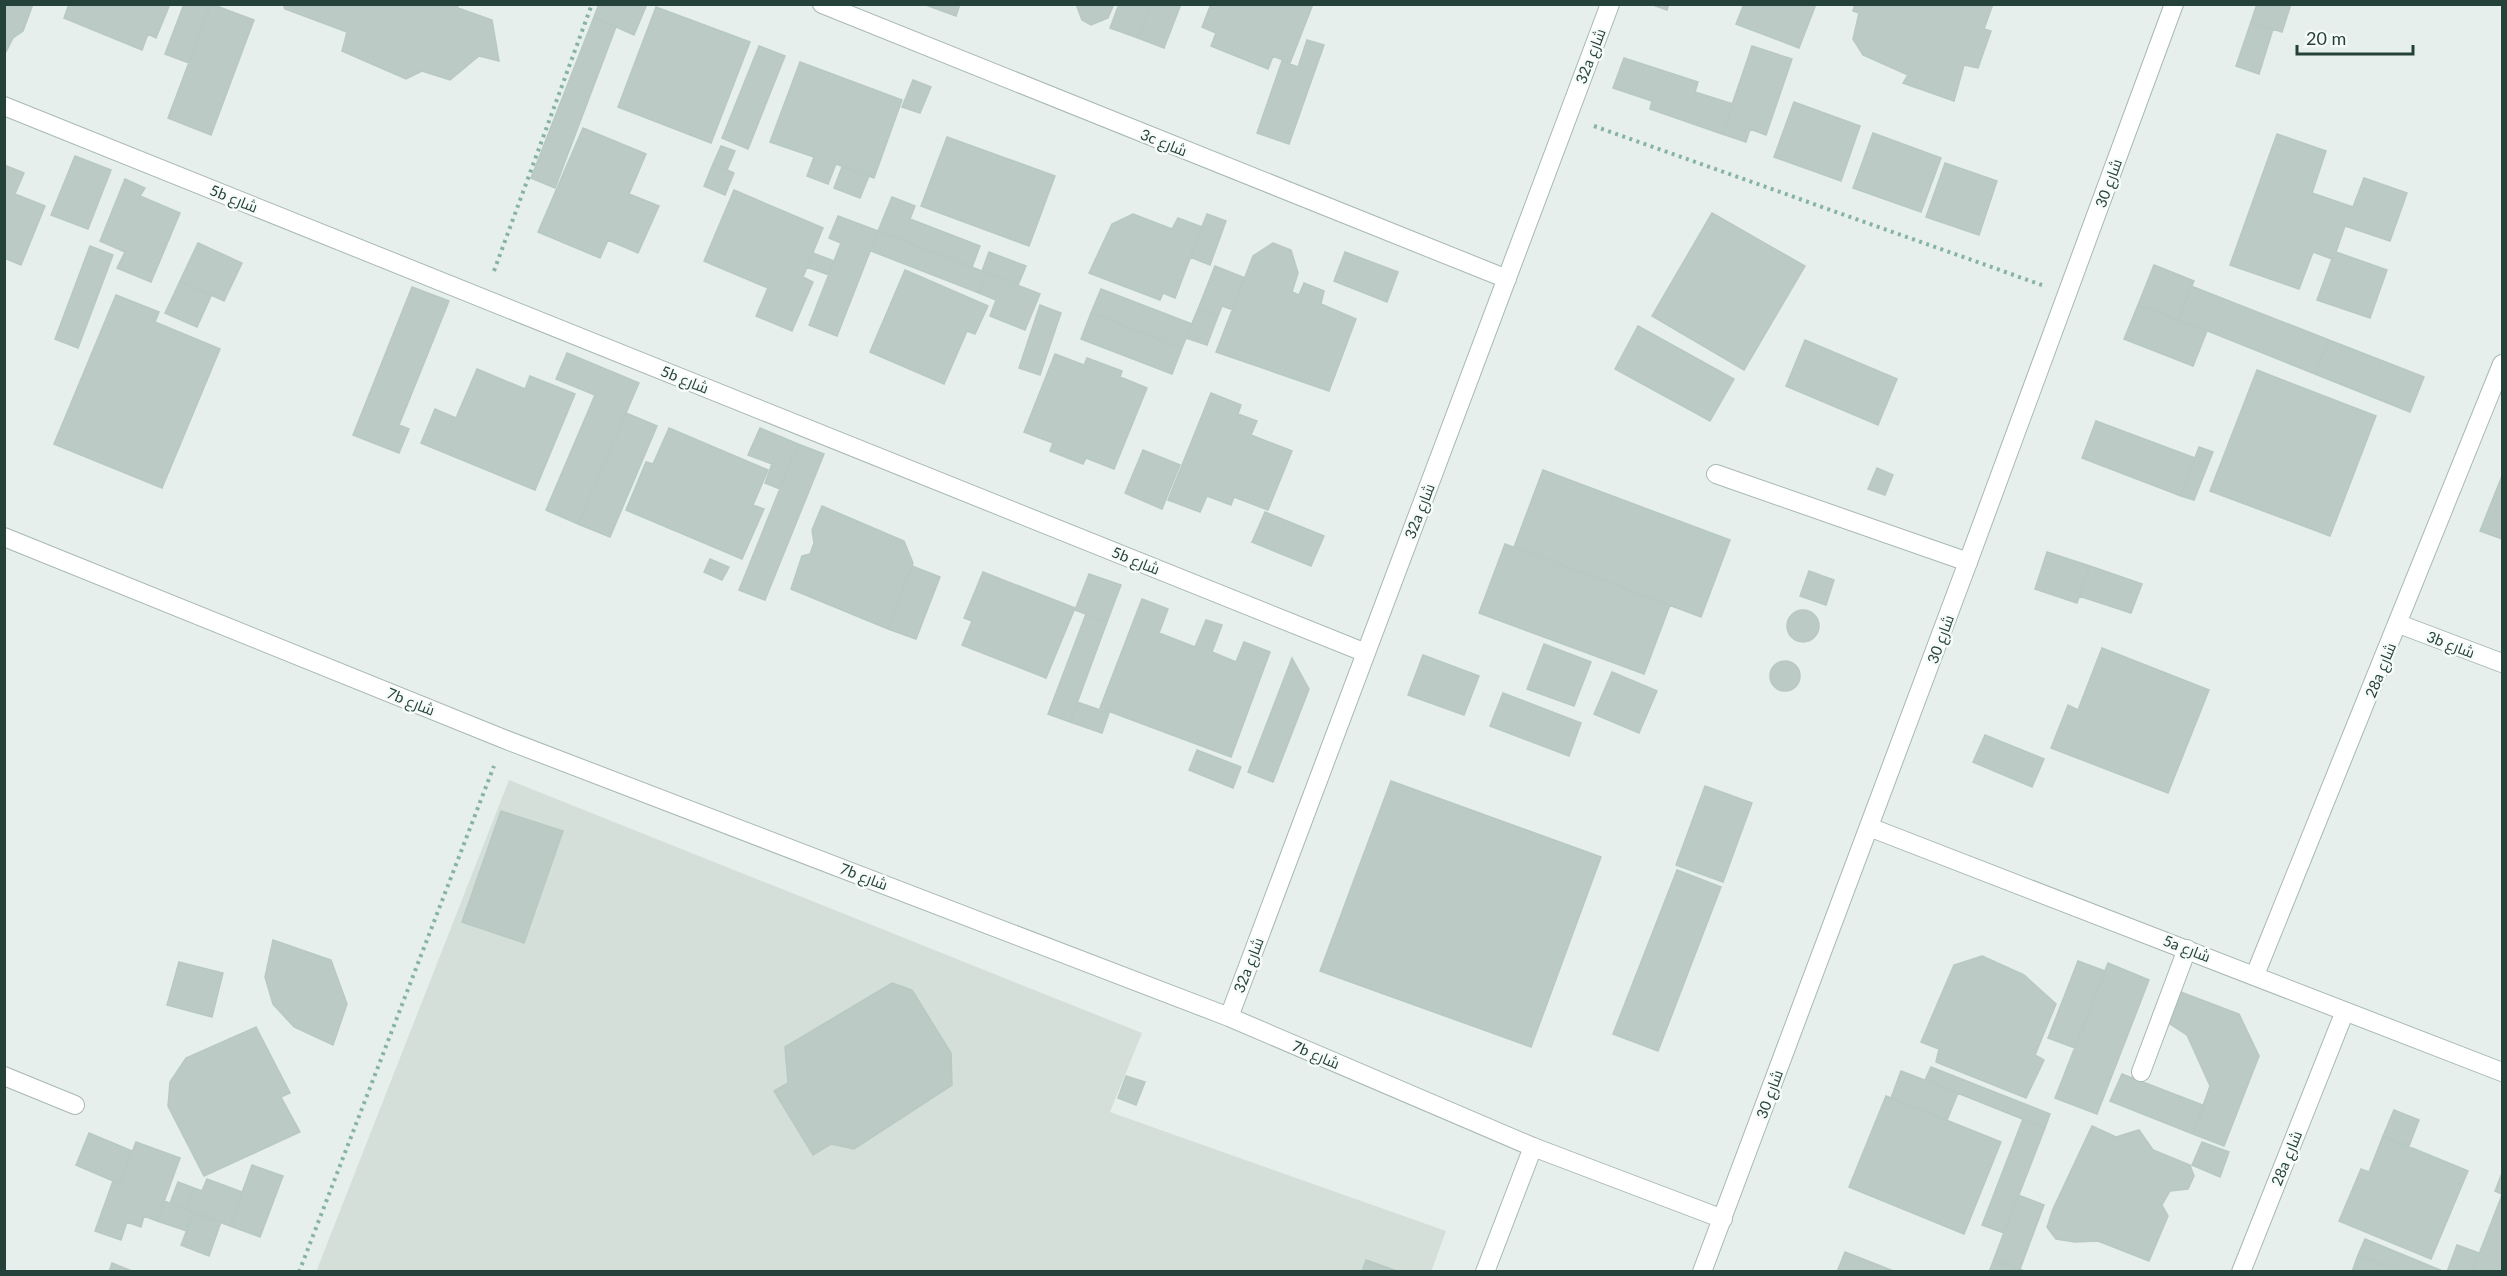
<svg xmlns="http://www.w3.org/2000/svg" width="2507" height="1276" viewBox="0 0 2507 1276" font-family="Lato,Cairo,sans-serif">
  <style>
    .built { fill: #d4dfda }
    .building { fill: #bbcac4; stroke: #b8c9c2; stroke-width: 1.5 }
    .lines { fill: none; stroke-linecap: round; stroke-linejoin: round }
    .lane-casing { stroke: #a8b8b2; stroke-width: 20 }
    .street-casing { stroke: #a8b8b2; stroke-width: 20 }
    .path { stroke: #86b3a5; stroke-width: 4; stroke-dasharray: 3 4.5; stroke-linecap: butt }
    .lane { stroke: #fff; stroke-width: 18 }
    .street { stroke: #fff; stroke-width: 18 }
    .labels { text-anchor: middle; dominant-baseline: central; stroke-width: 5; stroke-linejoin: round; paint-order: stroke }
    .street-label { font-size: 15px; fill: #24423a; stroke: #f7fbf9 }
  </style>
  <rect width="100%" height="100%" fill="#e6efeb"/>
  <path class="built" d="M509,780L1142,1033L1110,1112L1446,1231L1431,1272H316Z"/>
  <path class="building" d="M4,4H33L23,31L13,38L6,52Z
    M69,4H170L156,38L148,34L142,50L64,18Z
    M184,4H211L189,63L165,54Z
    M211,4L254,20L211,135L168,118Z
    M283,4H457L458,8L492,20L499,61L479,56L450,80L422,71L406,79L342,51L347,32L285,9Z
    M599,4H647L634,35L594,17Z
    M923,4H960L956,16Z
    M1076,4H1114L1108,18L1091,25L1082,20Z
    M1119,4H1150L1138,38L1110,28Z
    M1150,4H1181L1164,48L1138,38Z
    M1211,4H1313L1290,63L1273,56L1268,69L1211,46L1216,33L1202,27Z
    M1650,4H1669L1667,10Z
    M1744,4H1816L1799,48L1736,24Z
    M1855,4H1993L1984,29L1991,31L1978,68L1964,65L1954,101L1903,83L1908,75L1863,55L1853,39L1859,13L1853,11Z
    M2257,4H2291L2282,32L2251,22Z
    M656,7L750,42L711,143L618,107Z
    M594,17L616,27L555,188L531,178Z
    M2251,22L2273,29L2259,74L2236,66Z
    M1307,40L1324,45L1289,144L1257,133L1282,61L1298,67Z
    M759,46L785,56L748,149L722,138Z
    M1752,46L1792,59L1766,135L1750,129L1746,142L1722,134Z
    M1624,58L1698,82L1695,92L1733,104L1722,134L1650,109L1652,101L1613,88Z
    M800,62L902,100L874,178L836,164L828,184L807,176L814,157L770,142Z
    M913,80L931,87L920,113L902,107Z
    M1794,102L1860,126L1841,181L1774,157Z
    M583,128L646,154L629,194L659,206L638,253L608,240L600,258L538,232Z
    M1873,133L1941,158L1921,212L1853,188Z
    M2277,134L2326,151L2312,193L2353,207L2364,178L2407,193L2390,241L2345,226L2336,252L2387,270L2370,318L2317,300L2332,259L2313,252L2299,289L2230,265Z
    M947,137L1055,176L1029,246L921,206Z
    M721,146L735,151L727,170L713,164Z
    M75,156L111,170L88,229L51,215Z
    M1945,163L1997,181L1979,235L1926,217Z
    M713,164L734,173L725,195L704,186Z
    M4,165L24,173L15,194L45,206L21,265L4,258Z
    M842,167L869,176L860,198L834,188Z
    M125,179L145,188L140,196L180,213L151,282L117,268L125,252L100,241Z
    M734,190L823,228L803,277L813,282L792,331L756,316L768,288L704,261Z
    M892,197L915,206L910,219L980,246L972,267L878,231Z
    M1712,213L1805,266L1744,370L1652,316Z
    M1133,214L1172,229L1178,218L1202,227L1175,298L1163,293L1160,300L1089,273L1112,224Z
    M1207,214L1226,221L1210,265L1190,257Z
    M838,216L878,231L837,336L809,325L841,243L829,238Z
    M878,231L987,273L979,293L871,251Z
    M198,243L242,263L224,301L180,281Z
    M1273,243L1291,250L1298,273L1292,292L1299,295L1304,283L1324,291L1321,304L1356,319L1329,391L1216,352L1253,256Z
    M90,246L113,255L78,348L55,339Z
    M989,252L1026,266L1018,285L982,271Z
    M1345,252L1398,272L1387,302L1334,281Z
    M813,253L834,261L829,275L807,267Z
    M2154,265L2194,281L2178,319L2138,305Z
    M1215,266L1245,278L1233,310L1222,306L1218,316L1198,309Z
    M905,270L988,306L975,334L967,331L944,384L870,352Z
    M987,273L1040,294L1025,330L990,316L996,300L979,293Z
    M180,281L211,296L197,327L165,313Z
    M2191,286L2329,340L2315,374L2178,319Z
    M412,287L449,301L399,425L409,429L399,453L353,435Z
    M1101,289L1192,324L1182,348L1091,313Z
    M116,295L159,312L155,322L220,349L162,488L54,444Z
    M1040,305L1061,313L1040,375L1019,368Z
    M2138,305L2207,331L2193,366L2124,339Z
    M1198,309L1218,316L1207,345L1186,338Z
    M1091,313L1182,348L1172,374L1081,339Z
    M1638,326L1734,379L1710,421L1615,369Z
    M1805,340L1897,379L1878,425L1786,386Z
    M2329,340L2424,377L2410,412L2315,374Z
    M567,353L639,383L578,524L546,510L595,395L556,379Z
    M1055,354L1084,365L1087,358L1122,371L1120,377L1147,388L1114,469L1086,458L1083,464L1050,451L1053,443L1024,432Z
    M477,369L525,389L530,376L575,394L535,490L421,443L435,409L456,418Z
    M2257,370L2376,416L2330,536L2210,491Z
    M1211,393L1241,405L1238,414L1257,421L1251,435L1292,451L1268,510L1234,497L1231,505L1207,496L1200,512L1168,500Z
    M626,413L657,426L610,537L578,524Z
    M2096,421L2195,458L2181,496L2082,458Z
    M669,428L768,470L753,505L764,509L742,559L626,510L646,462L653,464Z
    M760,428L798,444L780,489L765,483L772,464L748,455Z
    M798,444L824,454L765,600L739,590Z
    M2199,447L2213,452L2194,500L2181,496Z
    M1143,450L1180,465L1162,509L1125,493Z
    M1877,468L1893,475L1885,495L1868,489Z
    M1543,470L1730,540L1701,617L1514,547Z
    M2502,476V539L2480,531Z
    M822,506L904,541L913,563L888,629L791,589L802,556L810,554L814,543L812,530Z
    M1265,512L1324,536L1311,566L1252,542Z
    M1505,544L1670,605L1644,674L1479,613Z
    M2047,552L2090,566L2077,603L2035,589Z
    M710,559L729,567L722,580L704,572Z
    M912,566L940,577L916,639L888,629Z
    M2090,566L2142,584L2131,613L2079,596Z
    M1809,571L1834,580L1826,605L1800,596Z
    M983,572L1075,608L1046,678L962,645L972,621L964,618Z
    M1089,574L1121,585L1107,622L1075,610Z
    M1142,599L1168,609L1159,633L1195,647L1206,620L1222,625L1212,652L1236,662L1244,642L1270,652L1231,757L1100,708Z
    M1787 626a16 16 0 1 1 32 0a16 16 0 1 1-32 0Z
    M1086,614L1107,622L1070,722L1048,714Z
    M1544,644L1591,662L1574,706L1527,689Z
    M2102,648L2209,690L2168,793L2051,748L2068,705L2078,710Z
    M1423,655L1479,676L1464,715L1408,695Z
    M1292,658L1309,689L1273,782L1248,772Z
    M1770 676a15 15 0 1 1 30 0a15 15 0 1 1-30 0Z
    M1612,672L1657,691L1639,733L1594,714Z
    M1503,693L1581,723L1569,756L1490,726Z
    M1077,702L1109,713L1102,733L1070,722Z
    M1985,735L2044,759L2032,787L1973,762Z
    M1197,750L1241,767L1233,788L1189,770Z
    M1391,781L1601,857L1531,1047L1320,971Z
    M1705,786L1752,803L1723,882L1676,865Z
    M501,811L563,831L524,943L462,922Z
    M1677,870L1721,887L1658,1051L1613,1034Z
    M273,940L331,960L347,1004L333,1045L294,1027L273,1004L265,977Z
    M1982,956L2024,975L2056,1004L2035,1055L2044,1060L2026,1098L1936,1062L1939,1049L1921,1042L1954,965Z
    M2078,961L2105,971L2075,1048L2048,1038Z
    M179,962L223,973L212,1017L167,1005Z
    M2108,963L2149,980L2097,1114L2055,1098Z
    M892,983L912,990L951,1053L952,1085L854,1149L831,1144L813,1155L774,1091L788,1083L785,1047Z
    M2178,991L2239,1014L2259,1056L2224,1146L2193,1134L2210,1086L2187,1035L2167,1022Z
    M256,1027L290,1093L281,1097L300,1132L204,1176L168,1106L170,1082L186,1058Z
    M1931,1067L2050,1114L2045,1128L1925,1080Z
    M1901,1071L1958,1093L1947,1120L1891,1098Z
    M2122,1074L2205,1106L2193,1134L2110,1101Z
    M1126,1076L1145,1082L1136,1105L1118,1098Z
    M1886,1096L2001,1142L1964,1234L1849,1187Z
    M2394,1110L2419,1120L2409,1146L2383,1136Z
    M2023,1119L2045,1128L2004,1233L1982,1225Z
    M2092,1126L2116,1137L2139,1130L2153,1150L2190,1165L2194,1176L2188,1189L2170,1191L2162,1205L2168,1216L2149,1261L2098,1241L2075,1242L2056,1239L2047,1227L2053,1209Z
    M89,1133L132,1151L120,1184L76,1165Z
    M2383,1136L2468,1171L2431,1259L2339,1221L2361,1169L2369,1172Z
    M136,1142L180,1158L157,1221L144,1216L141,1227L127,1222L121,1240L95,1231L113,1181L120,1184Z
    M2202,1142L2229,1152L2220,1177L2192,1165Z
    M252,1165L283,1176L260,1237L230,1226Z
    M2502,1173V1194L2495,1191Z
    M207,1179L242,1192L230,1226L186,1210L194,1188L202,1191Z
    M178,1182L194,1188L186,1210L170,1203Z
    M2018,1195L2044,1205L2020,1269L1994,1259Z
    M2502,1195V1264L2500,1272H2472Z
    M164,1201L194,1212L187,1231L157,1221Z
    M194,1212L221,1222L209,1256L181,1245Z
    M2365,1239L2445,1272H2400L2358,1255Z
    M2457,1245L2479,1253L2472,1272H2447Z
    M1845,1252L1896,1272H1837Z
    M2358,1255L2400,1272H2352Z
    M1994,1259L2020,1269L2026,1272H1989Z
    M1366,1260L1400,1272H1362Z
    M112,1263L134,1272H109Z"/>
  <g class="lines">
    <defs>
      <path id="lane" d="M1716,474L1968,562
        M2141,1072L2187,949
        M4,1076L75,1105
        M1485,1272L1533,1147"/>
      <path id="street" d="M822,4L1507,279
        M4,106L1366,653
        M4,537L504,739L1229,1017L1533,1147L1723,1219
        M2399,624L2502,663
        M1869,827L2502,1072
        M2255,975L2502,364
        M1229,1017L1610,4
        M1702,1272L1968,562L2174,4
        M2241,1272L2345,1011"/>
    </defs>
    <use href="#lane" class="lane-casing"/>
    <use href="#street" class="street-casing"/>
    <path class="path" d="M1594,126L2042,285
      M494,271L592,4
      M299,1272L494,766"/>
    <use href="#lane" class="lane"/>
    <use href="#street" class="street"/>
  </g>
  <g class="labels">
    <g class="street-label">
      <text transform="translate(1590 56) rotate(-69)">32a شارع</text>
      <text transform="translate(1164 142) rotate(22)">3c شارع</text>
      <text transform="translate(2108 183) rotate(-70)">شارع 30</text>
      <text transform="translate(234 198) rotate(22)">5b شارع</text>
      <text transform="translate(685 379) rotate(22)">5b شارع</text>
      <text transform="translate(1419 511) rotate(-69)">32a شارع</text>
      <text transform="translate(1136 560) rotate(22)">5b شارع</text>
      <text transform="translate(1940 639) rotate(-70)">شارع 30</text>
      <text transform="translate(2451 644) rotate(21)">3b شارع</text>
      <text transform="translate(2380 670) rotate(-68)">28a شارع</text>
      <text transform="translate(411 701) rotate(22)">7b شارع</text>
      <text transform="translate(864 876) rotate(21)">7b شارع</text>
      <text transform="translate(2187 948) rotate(21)">5a شارع</text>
      <text transform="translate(1248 965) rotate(-69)">32a شارع</text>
      <text transform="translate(1316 1054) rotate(23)">7b شارع</text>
      <text transform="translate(1769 1094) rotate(-70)">شارع 30</text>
      <text transform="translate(2286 1158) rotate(-68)">28a شارع</text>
    </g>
  </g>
  <rect width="2507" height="1276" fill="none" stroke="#24423a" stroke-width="12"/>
  <path d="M2297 45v9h116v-9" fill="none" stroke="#24423a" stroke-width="3"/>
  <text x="2306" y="45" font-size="18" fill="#24423a" stroke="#f7fbf9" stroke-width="4.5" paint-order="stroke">20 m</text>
</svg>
